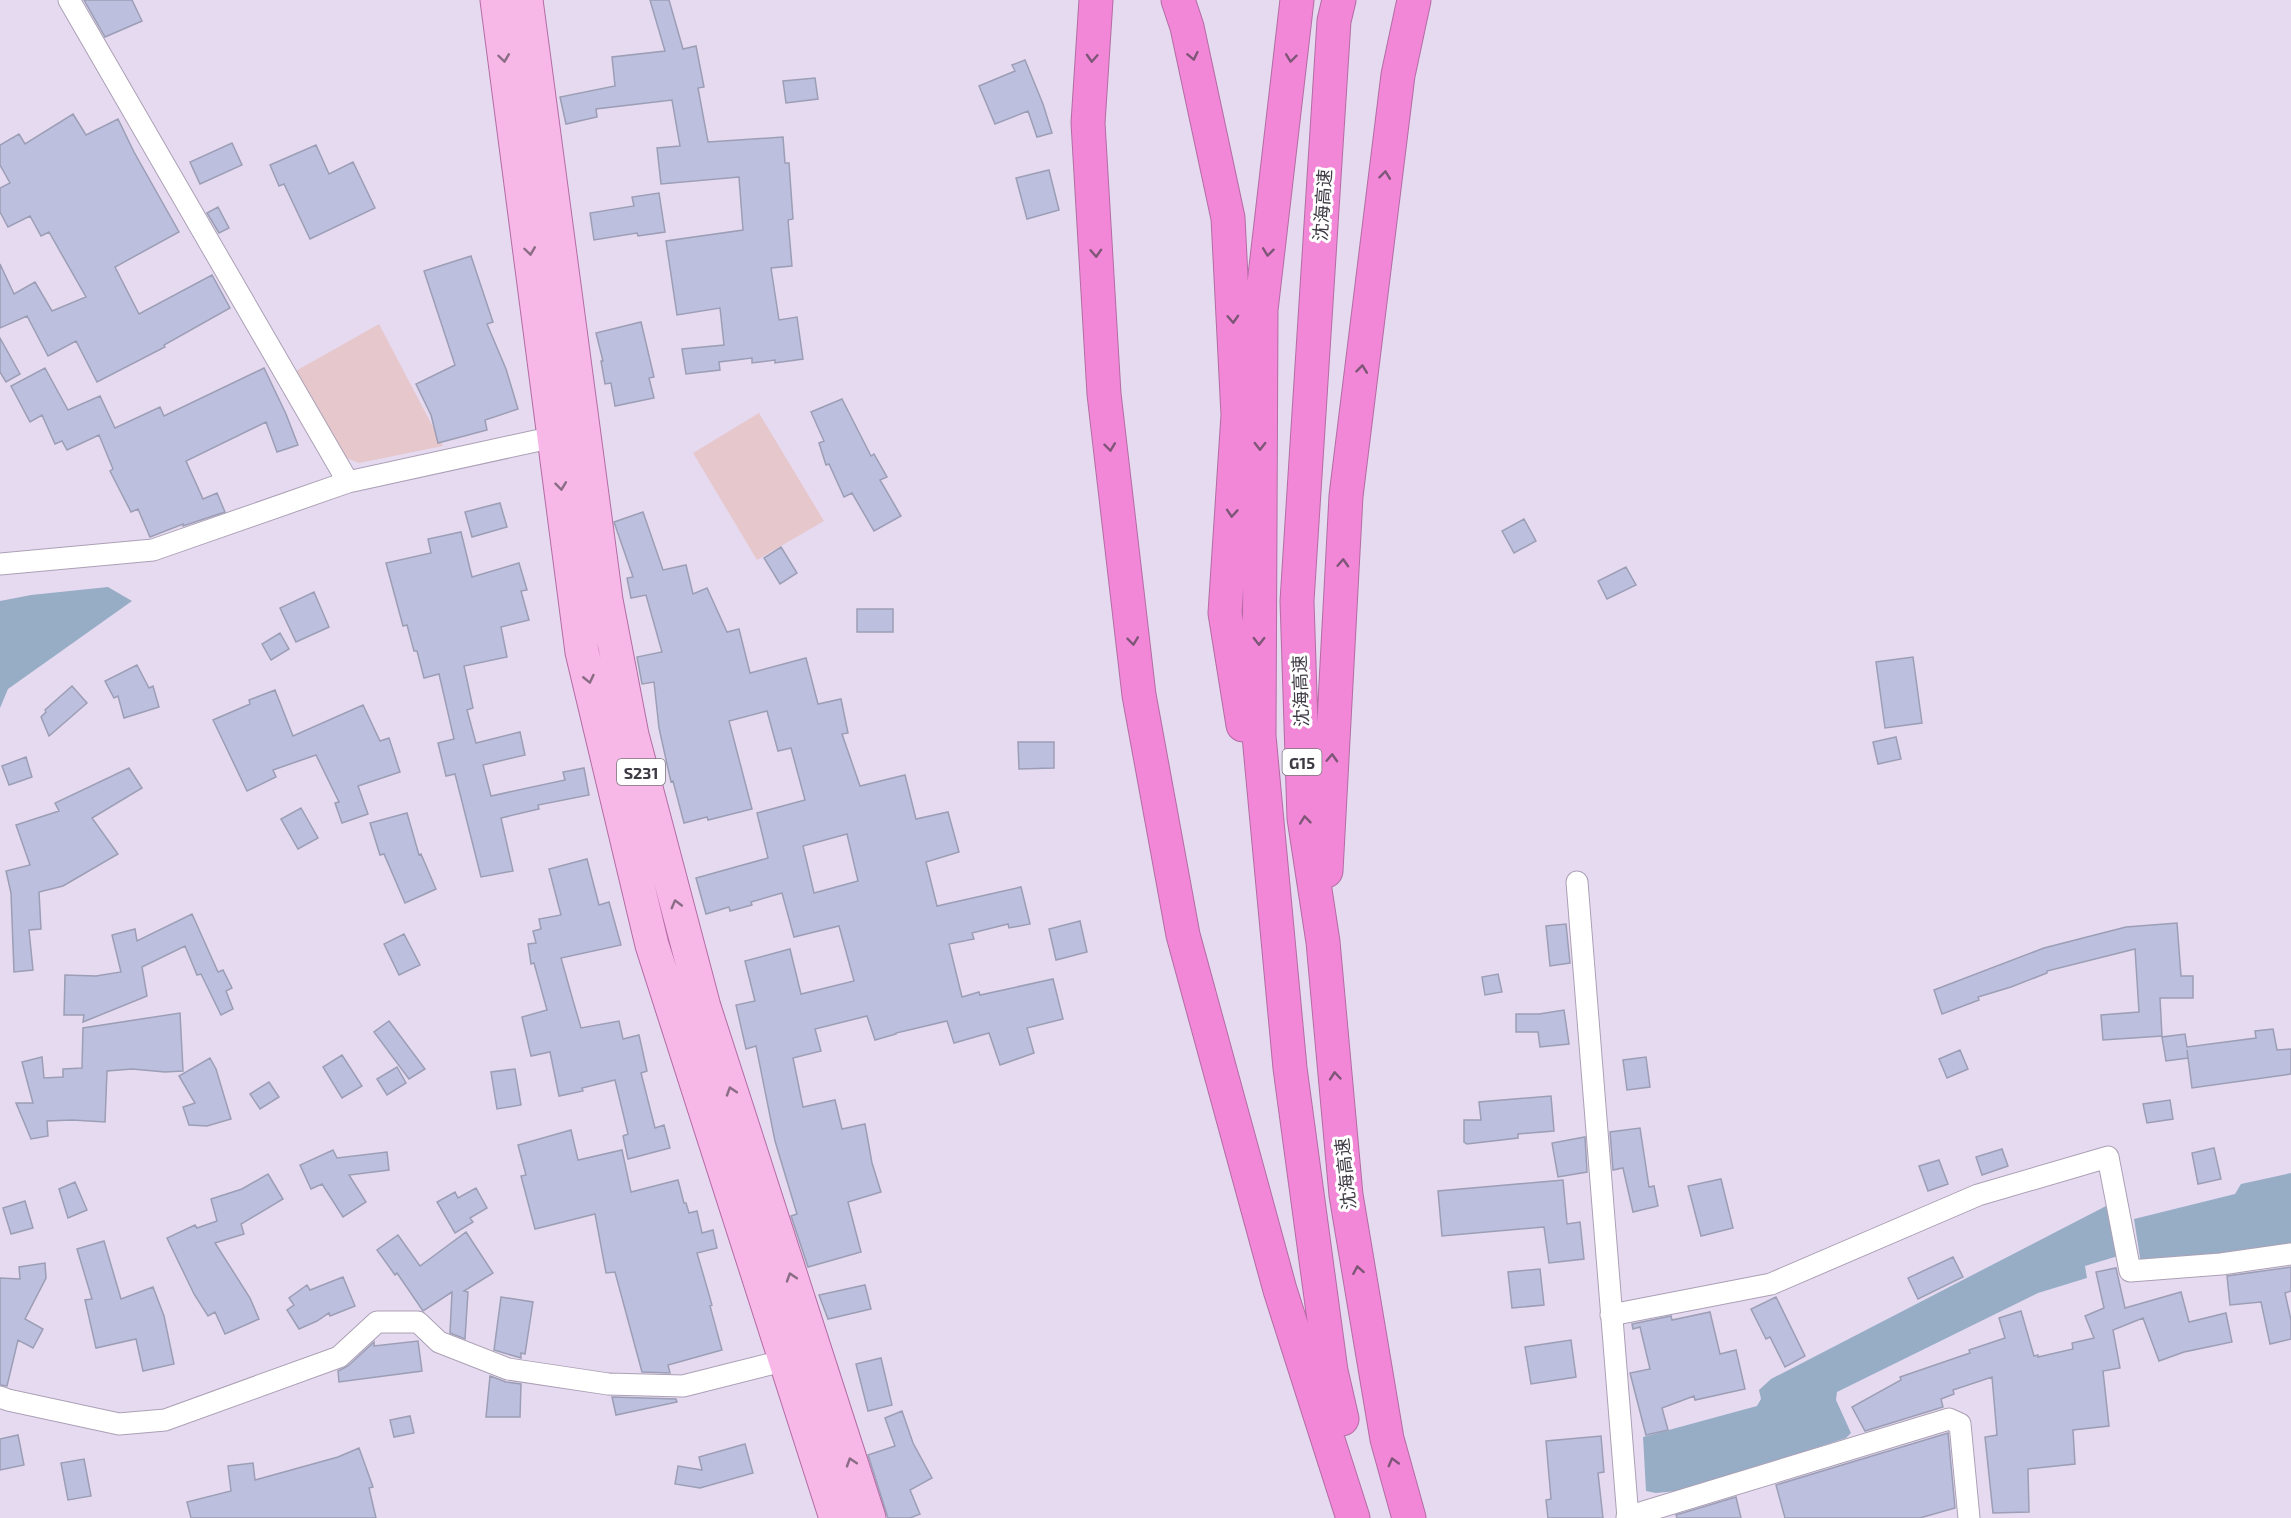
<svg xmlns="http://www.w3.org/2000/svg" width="2291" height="1518" viewBox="0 0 2291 1518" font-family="'Exo 2','Noto Sans SC',sans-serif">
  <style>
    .green { fill: #e6c7cc }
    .water { fill: #97adc6 }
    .building { fill: #bcbfde; stroke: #9c9eb5; stroke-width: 1.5; fill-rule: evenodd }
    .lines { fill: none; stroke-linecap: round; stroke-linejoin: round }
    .minor-casing { stroke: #aba0b5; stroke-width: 23 }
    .primary-casing { stroke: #b36ca4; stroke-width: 35 }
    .motorway-casing { stroke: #b36ca4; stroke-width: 35 }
    .minor { stroke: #fff; stroke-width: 21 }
    .primary { stroke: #f7b7e7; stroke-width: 33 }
    .motorway { stroke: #f287d7; stroke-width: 33 }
    .oneway { stroke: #7e5677 }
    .oneway2 { stroke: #896d85 }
    .labels { text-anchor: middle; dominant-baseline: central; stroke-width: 6; stroke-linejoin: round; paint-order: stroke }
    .shield { fill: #fff; stroke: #79767c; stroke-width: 1.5 }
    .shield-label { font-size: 16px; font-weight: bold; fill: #3f3b44 }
    .street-label { font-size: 18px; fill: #3f3b44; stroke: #fff }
  </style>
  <rect width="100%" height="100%" fill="#e6daf1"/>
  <path class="green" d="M379,324L443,446L359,463L341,456L294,372Z
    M759,413L824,521L757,560L693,453Z"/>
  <path class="water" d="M108,587L132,601L8,689L0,708V601L31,595Z
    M2291,1173V1245L2141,1264L2134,1219L2235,1194L2241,1184Z
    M2108,1205L2118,1256L2085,1266L2087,1278L2038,1293L1837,1392L1836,1400L1851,1433L1846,1438L1687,1490L1656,1493L1646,1491L1643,1437L1757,1406L1761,1399L1759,1390L1771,1379Z"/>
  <path class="building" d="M84,0H132L142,21L105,37Z
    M650,0H669L683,49L696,46L704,87L698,88L708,142L783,137L785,163H789L793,219L788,220L792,266L771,268L779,320L797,317L803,359L775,363V360L752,363V358L719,362L720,370L686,374L682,349L724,345L720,308L677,315L666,241L743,230L739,177L661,184L657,148L680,146L672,100L596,109L597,117L566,124L560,97L615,86L612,57L665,51Z
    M1025,60L1043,104L1052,133L1037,137L1028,111L995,124L979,86L1015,71L1012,65Z
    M815,78L818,99L786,103L783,81Z
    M73,114L86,135L118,119L134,152L179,232L115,267L139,314L212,275L230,308L164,345L165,347L97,382L76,341L48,356L27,316L0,328V264L14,294L35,282L52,311L86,297L49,232L41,236L30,216L8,227L0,212V188L10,183L0,165V145L19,134L25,144Z
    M232,143L242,165L200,184L190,162Z
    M316,145L329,174L353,162L375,208L310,239L284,184L279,186L270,165Z
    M1049,170L1059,210L1027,219L1016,178Z
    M659,193L665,232L638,236L637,233L594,240L590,213L634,206L632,197Z
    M218,207L229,228L219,233L207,213Z
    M471,256L493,322L487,324L506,369L518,409L485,420L487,430L438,443L431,415L416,384L455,365L424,271Z
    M641,322L654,377L649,378L654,398L615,406L611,383L605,384L601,361H603L596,333Z
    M0,338L20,374L6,382L0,372Z
    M45,368L68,410L100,396L115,428L160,407L164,416L264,368L286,414L298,445L277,452L266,422L186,461L203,499L217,493L225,512L183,526V524L150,537L138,509L131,512L110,471L113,469L99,435L67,450L62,441L55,444L42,415L30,422L11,386Z
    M842,399L871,456L874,454L887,477L880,480L901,516L874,531L852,493L844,497L829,464L826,465L819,443L824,441L811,412Z
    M500,503L507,527L472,537L465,512Z
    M643,512L663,570L686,565L693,594L707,588L727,632L739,629L750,673L806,658L818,704L841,699L848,733L842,734L860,786L905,775L916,819L948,812L959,852L926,862L937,906L1021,887L1030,924L1009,928L1008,924L972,933L974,939L949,944L962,997L979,992L980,995L1053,979L1063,1019L1027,1028L1034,1053L1000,1065L989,1033L954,1043L947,1021L896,1033V1034L875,1040L867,1016L815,1029L821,1051L793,1058L803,1107L835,1100L842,1129L865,1124L872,1163L881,1192L848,1202L861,1252L808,1267L791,1216L797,1214L775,1141L756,1046L746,1049L736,1005L755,1001L745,961L790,949L801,994L854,981L839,926L794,937L782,893L751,902L752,905L730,911L729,907L706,914L696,878L768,858L757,813L805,800L791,748L778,751L767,711L729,721L752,809L708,820L707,817L684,823L673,781L671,782L659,728L654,682L642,684L637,657L662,652L646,595L631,598L627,578L633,577L614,522ZM847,834L858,881L814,893L803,846Z
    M1524,519L1536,541L1514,553L1502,531Z
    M461,532L472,577L519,563L527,590L521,591L529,620L501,627L507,657L464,666L473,708L467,710L476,743L520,732L525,755L483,765L491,796L565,780L563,772L584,768L589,795L538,805L539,809L501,818L513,871L481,877L455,774L446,776L438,743L454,739L439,674L424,678L417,651H414L407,625L403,626L386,563L431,553L428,539Z
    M781,547L797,573L780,584L764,558Z
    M1626,567L1636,585L1607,599L1598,581Z
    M314,592L329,627L296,642L280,608Z
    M857,609H893V632H857Z
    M280,633L289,649L271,660L262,644Z
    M1913,657L1922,723L1885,728L1876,662Z
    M137,665L149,688L153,686L159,707L124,718L118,696L114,698L105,681Z
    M72,686L87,703L49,736L41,717L46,712L45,710Z
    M275,690L293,736L363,705L380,741L389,738L400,772L358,786L368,814L342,823L335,803L339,802L316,755L273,770L276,777L247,791L213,720L250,704L249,700Z
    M1896,737L1901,759L1878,764L1873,742Z
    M1018,742H1054V768L1019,769Z
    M26,757L32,777L9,785L2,766Z
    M129,768L142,788L92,818L118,854L63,886L39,892L41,929L29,930L33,970L14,972L11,893L6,871L30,865L16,825L59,811L55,803Z
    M301,808L318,838L298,849L281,819Z
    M407,813L419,855L421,854L436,889L405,903L384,854L380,855L370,823Z
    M587,859L599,905L609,902L621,945L561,958L574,1004L581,1028L619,1021L623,1039L639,1035L647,1071L641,1073L655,1128L664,1125L670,1148L628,1159L623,1136L628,1134L615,1080L582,1088L583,1091L559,1096L550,1052L531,1056L522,1017L547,1010L534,963L531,964L528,944L536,943L533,931L541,929L539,919L561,915L549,869Z
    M192,914L218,972L223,970L232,988L226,991L233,1009L221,1015L201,974L197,975L185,946L142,967L147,996L83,1022L84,1015H64L65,975L96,976L121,972L112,935L135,929L137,941Z
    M1080,921L1087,952L1056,960L1049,929Z
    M2177,923L2181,976H2193V998H2160L2162,1036L2103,1040L2101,1015L2139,1012L2135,949L2047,971V973L2011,987L1978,997L1979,1000L1942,1014L1934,990L2044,948L2126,927Z
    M1566,924L1570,963L1550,966L1546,926Z
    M404,934L420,965L399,975L384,944Z
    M1498,974L1502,992L1485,995L1482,977Z
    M1564,1010L1569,1044L1540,1047L1538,1032H1516V1014H1539Z
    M180,1013L183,1071L165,1072L132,1069L107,1071L105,1122L72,1120L47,1121L48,1136L31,1139L16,1103H33L22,1062L42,1057L44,1078L63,1077V1069L82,1068L83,1028Z
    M389,1021L425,1069L409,1079L374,1032Z
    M2273,1029L2277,1050L2291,1049V1074L2192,1088L2187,1050L2188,1058L2166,1061L2162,1037L2185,1034L2187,1047L2256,1038L2255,1031Z
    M1960,1050L1968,1069L1947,1078L1939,1059Z
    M342,1055L362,1086L342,1098L323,1067Z
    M1646,1057L1650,1087L1627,1090L1623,1060Z
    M210,1058L216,1069L231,1119L207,1126L189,1125L183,1107L195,1103L179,1076Z
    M397,1067L406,1083L387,1095L377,1079Z
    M515,1069L521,1105L497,1109L491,1072Z
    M269,1082L279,1097L260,1109L250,1094Z
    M1551,1096L1554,1131L1518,1134V1138L1467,1144L1464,1142V1120H1481L1479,1102Z
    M2170,1100L2173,1119L2147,1123L2143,1104Z
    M1640,1128L1649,1187L1654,1186L1658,1206L1633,1212L1623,1168L1613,1170L1610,1132Z
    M571,1130L578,1160L622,1150L631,1192L678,1180L684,1203H686L689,1213L697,1211L702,1233L713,1230L717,1248L697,1253L712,1305L710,1306L722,1350L668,1365L670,1373L642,1372L615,1272L606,1273L595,1214L535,1229L521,1176L526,1175L518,1145Z
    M1585,1137L1587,1172L1558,1177L1552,1143Z
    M2214,1148L2221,1179L2198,1184L2192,1153Z
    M2002,1149L2008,1166L1982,1175L1976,1157Z
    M333,1150L337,1158L387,1152L389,1170L349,1175L366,1202L343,1217L322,1184L311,1189L300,1165Z
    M1939,1160L1948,1184L1928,1191L1919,1166Z
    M268,1174L283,1199L241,1224L244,1234L215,1243L250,1298L259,1319L225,1334L215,1312L208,1316L194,1294L167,1238L195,1225L197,1228L217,1221L211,1199L242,1189Z
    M1721,1179L1733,1228L1701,1236L1688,1186Z
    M1563,1180L1567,1224L1580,1222L1584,1259L1549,1263L1544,1227L1442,1236L1438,1191Z
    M75,1182L87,1210L68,1218L59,1189Z
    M476,1188L487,1208L470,1218L473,1222L455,1233L437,1202L455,1192L458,1198Z
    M25,1201L33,1228L11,1234L3,1208Z
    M466,1232L493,1273L464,1291L468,1292L465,1339L450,1333L452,1292L423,1311L397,1273L395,1275L377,1250L398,1235L420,1266Z
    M104,1241L121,1299L153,1287L164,1316L174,1364L143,1371L136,1339L96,1348L85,1300L92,1299L77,1249Z
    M1953,1257L1963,1277L1918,1299L1908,1278Z
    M45,1263L46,1278L25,1319L43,1329L33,1348L18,1340L7,1386L0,1385V1278L20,1279L19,1267Z
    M2291,1267V1291L2285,1293L2291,1320V1339L2270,1344L2261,1302L2230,1305L2227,1276Z
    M2116,1268L2125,1308L2181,1292L2189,1322L2226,1313L2232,1342L2184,1352L2159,1361L2143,1318L2113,1330L2120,1368L2103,1371L2109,1426L2073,1430L2075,1464L2028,1469L2029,1512L1993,1513L1985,1437L1997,1435L1992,1377L1953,1390L1954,1394L1941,1399L1943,1407L1865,1431L1852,1407L1901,1380L1900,1377L1970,1353L1969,1350L2005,1338L1999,1318L2021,1311L2034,1356L2038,1355V1357L2073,1349L2072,1343L2094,1338L2085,1316L2104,1308L2096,1272Z
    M1540,1269L1544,1305L1512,1308L1508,1272Z
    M343,1277L355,1306L330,1316L329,1313L317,1321L299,1329L287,1310L294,1305L289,1298L307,1285L310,1290Z
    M865,1285L871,1309L828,1319L819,1295Z
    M501,1297L533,1302L525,1354L521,1353V1358L494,1350Z
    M1776,1297L1805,1356L1785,1367L1770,1337L1766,1339L1751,1309Z
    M1710,1312L1720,1354L1736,1350L1745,1389L1695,1400L1694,1396L1662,1408L1668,1430L1646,1435L1630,1373L1650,1369L1640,1327L1633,1329L1632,1324L1671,1316L1672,1320Z
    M1571,1340L1576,1377L1531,1384L1525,1347Z
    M418,1341L422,1371L339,1382L338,1371L348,1366L374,1342V1346Z
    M881,1358L892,1405L868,1411L856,1364Z
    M490,1376L506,1382L521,1384L520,1417H486Z
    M612,1397L676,1399L677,1402L616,1415Z
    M902,1411L913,1443L932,1478L910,1490L920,1514L910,1518H888L868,1455L895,1446L885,1418Z
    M410,1416L414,1433L394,1437L390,1420Z
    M1948,1433L1955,1508L1920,1518H1785L1776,1485Z
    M18,1435L24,1465L0,1470V1439Z
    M1601,1436L1604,1472L1598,1473L1603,1518H1548L1546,1500L1551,1499L1546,1441Z
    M745,1444L753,1473L700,1488L675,1484L678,1466L702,1470L699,1457Z
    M359,1448L373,1487L369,1488L376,1518H191L187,1502L231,1491L228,1466L253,1463L255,1480L338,1457Z
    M84,1459L91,1496L68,1500L61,1463Z
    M1736,1497L1741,1518H1677L1676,1515Z"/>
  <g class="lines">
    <defs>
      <path id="minor" d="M69,0L348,482
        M0,564L153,550L348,482L554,437
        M1577,882L1628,1518
        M1611,1315L1771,1284L1978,1195L2108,1157L2130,1271L2221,1264L2291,1254
        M0,1397L8,1400L119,1424L165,1420L339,1357L377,1322H418L439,1342L508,1369L608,1384L683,1386L786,1360
        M1627,1517L1949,1419L1960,1424L1969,1518"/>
      <path id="primary" d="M497,0L582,652L652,945L836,1518
        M526,0L606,600L632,735L704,1007L869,1518"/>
      <path id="motorway" d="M1096,0L1088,123L1104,394L1139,695L1183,935L1280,1290L1353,1518
        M1178,0L1187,27L1228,218L1238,415L1225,613L1243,725
        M1297,0L1261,310L1259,736L1290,1068L1331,1371L1342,1419
        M1339,0L1334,21L1297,601L1304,818L1323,942L1346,1195L1387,1439L1409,1518
        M1326,871L1346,496L1398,75L1414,0"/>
    </defs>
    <use href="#minor" class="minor-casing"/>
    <use href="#primary" class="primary-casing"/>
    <use href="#motorway" class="motorway-casing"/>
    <use href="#minor" class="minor"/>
    <use href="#primary" class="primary"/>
    <use href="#motorway" class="motorway"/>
  </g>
  <defs><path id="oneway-chevron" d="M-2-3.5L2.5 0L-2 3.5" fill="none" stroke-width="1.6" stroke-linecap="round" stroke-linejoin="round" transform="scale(1.5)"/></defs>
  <g class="oneway">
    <use href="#oneway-chevron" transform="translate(1193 56) rotate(78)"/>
    <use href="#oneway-chevron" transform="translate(1092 58) rotate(93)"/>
    <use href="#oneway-chevron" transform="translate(1291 58) rotate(97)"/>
    <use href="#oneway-chevron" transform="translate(1385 175) rotate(-83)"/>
    <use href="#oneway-chevron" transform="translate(1268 252) rotate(97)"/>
    <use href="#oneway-chevron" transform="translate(1096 253) rotate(87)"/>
    <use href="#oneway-chevron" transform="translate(1233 319) rotate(87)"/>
    <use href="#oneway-chevron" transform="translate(1362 369) rotate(-83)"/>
    <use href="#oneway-chevron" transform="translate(1260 446) rotate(90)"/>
    <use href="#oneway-chevron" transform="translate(1110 447) rotate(83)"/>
    <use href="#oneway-chevron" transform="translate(1232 513) rotate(94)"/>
    <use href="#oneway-chevron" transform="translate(1343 563) rotate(-87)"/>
    <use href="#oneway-chevron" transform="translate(1133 641) rotate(83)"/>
    <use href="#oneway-chevron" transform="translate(1259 641) rotate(90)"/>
    <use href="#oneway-chevron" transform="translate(1332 758) rotate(-87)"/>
    <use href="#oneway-chevron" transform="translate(1305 820) rotate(-96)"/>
    <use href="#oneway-chevron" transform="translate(1335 1076) rotate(-95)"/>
    <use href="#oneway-chevron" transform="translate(1358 1270) rotate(-100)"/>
    <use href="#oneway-chevron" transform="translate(1393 1462) rotate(-105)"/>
  </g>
  <g class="oneway2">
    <use href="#oneway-chevron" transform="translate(504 58) rotate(82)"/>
    <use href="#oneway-chevron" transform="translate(530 251) rotate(82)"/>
    <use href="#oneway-chevron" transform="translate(561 486) rotate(83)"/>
    <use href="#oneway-chevron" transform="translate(589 679) rotate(77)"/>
    <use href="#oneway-chevron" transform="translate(676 904) rotate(-105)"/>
    <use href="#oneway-chevron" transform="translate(731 1091) rotate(-108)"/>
    <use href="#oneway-chevron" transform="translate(791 1277) rotate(-108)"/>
    <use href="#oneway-chevron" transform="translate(851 1462) rotate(-108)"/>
  </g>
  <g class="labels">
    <g class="shield">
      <rect x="1282.5" y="749" width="39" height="26" rx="4.5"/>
      <rect x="617" y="759" width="48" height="26" rx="4.5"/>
    </g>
    <g class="shield-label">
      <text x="1302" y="762">G15</text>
      <text x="641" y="772">S231</text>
    </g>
    <g class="street-label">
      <text transform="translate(1322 205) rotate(-86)">沈海高速</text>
      <text transform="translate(1300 691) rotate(-92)">沈海高速</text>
      <text transform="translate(1345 1174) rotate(-96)">沈海高速</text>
    </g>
  </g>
</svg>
